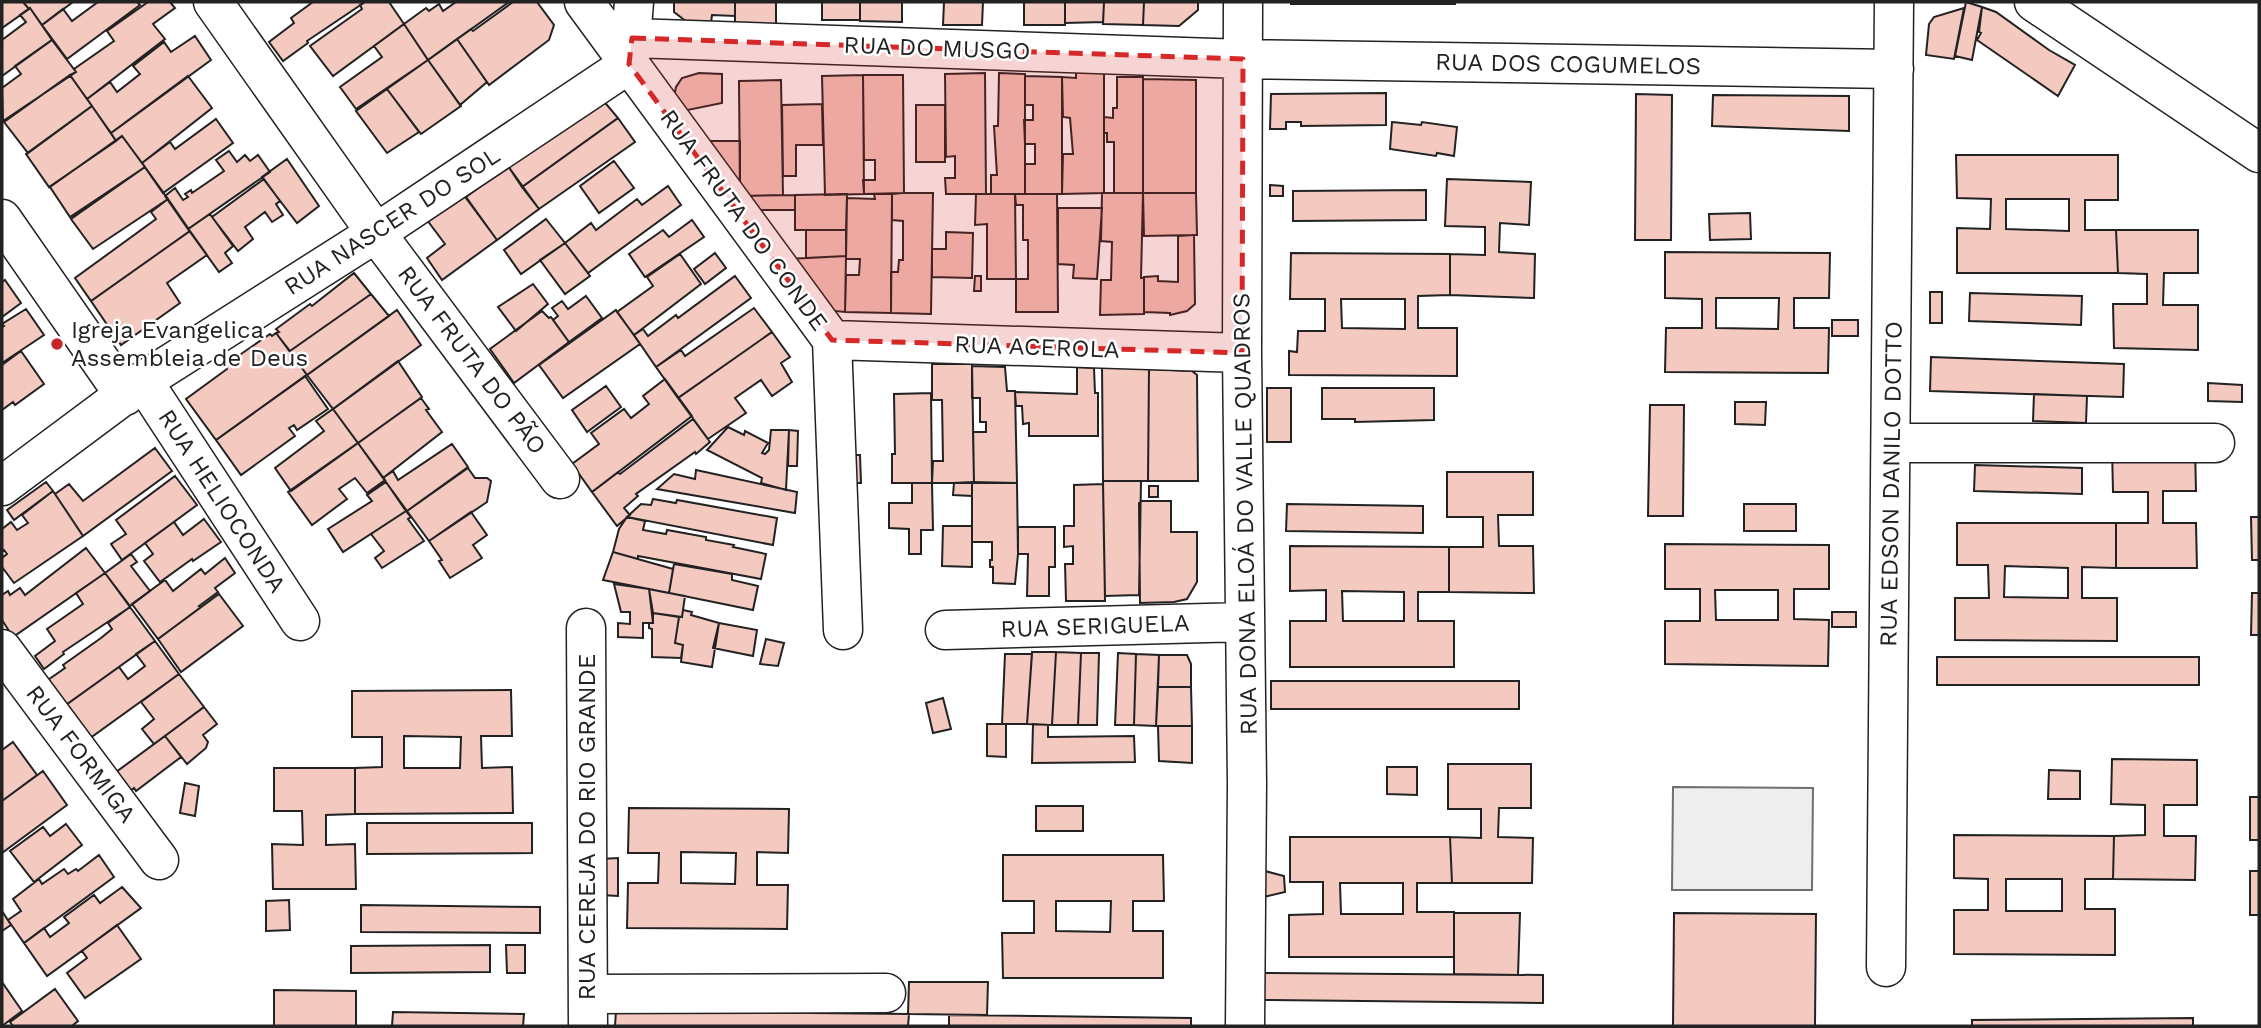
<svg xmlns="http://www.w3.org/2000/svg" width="2261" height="1028" viewBox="0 0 2261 1028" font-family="'Work Sans',sans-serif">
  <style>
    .green { fill: #eee; stroke: #6f6f6f; stroke-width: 2 }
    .building { fill: #f3c9c0; stroke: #222; stroke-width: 2; fill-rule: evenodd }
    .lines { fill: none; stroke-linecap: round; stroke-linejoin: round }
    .minor-casing { stroke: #222; stroke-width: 41 }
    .minor { stroke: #fff; stroke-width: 38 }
    .marked { fill: #d62828; fill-opacity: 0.2; stroke: #d62828; stroke-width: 5; stroke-dasharray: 14 9; stroke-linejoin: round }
    .poi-dot { fill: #c62828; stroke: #fff; stroke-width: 2.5 }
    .labels { text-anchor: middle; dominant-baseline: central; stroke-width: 5; stroke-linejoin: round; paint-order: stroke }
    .street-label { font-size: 24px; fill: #222; stroke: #fff }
    .poi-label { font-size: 24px; fill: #222; stroke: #fff; text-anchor: start }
  </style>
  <rect width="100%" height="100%" fill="#fff"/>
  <path class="green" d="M1673,787L1813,788L1812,890H1672Z"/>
  <path class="building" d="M2,2H23L29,9L2,28Z
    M23,2H73L42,25L30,8L29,9Z
    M98,2H137L140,5L67,59L42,25L63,9L72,21Z
    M148,2H170L175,8L153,24L165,39L87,99L70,75L76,72L74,69L114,41L107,31Z
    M313,2H365L307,41L308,43L283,61L269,42L294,23L291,18Z
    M365,2H389L404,24L333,76L310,46L362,9L360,5Z
    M456,2H509L428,60L404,24L426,8L429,11L439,4L443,11Z
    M513,2H537L554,25L549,40L489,85L457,39L471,29L473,31Z
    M674,2H735V16L712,15L711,23L687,22L674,12Z
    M735,2H776V26H735Z
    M822,2H860V20H822Z
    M860,2H902V22L860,21Z
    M944,2H983L982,25H943Z
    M1024,2H1065V25H1024Z
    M1065,2H1104L1103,22L1065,23Z
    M1104,2H1144L1143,25L1103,24Z
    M1144,2H1198V10L1179,26L1143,25Z
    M1291,2H1455V4H1291Z
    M1966,2L1982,7L1972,60L1955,56Z
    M1982,7L1996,12L2049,50L2075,65L2058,96L1977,40L1981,33L1979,32Z
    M30,8L52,40L2,76V40L26,22L20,15Z
    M1964,8L1954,59L1926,55L1929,24L1934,17Z
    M404,24L428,60L356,109L340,87L382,57L374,46Z
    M195,36L211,60L111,133L87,99L110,82L117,92L140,74L133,66L164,42L171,52Z
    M457,39L487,82L460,105L428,60Z
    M52,40L76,72L3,121L2,88L21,74L15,66Z
    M428,60L461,106L421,134L387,89Z
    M1104,71V193L1062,194L1063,154H1073L1070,118L1063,117L1062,77L1076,78V72Z
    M699,73L722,74V103L683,111L674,97L676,87L682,78Z
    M985,73L986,194H946L945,178H955V156L946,157L945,74Z
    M999,73L1025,74V194H991V175H997L994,126H998Z
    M70,75L92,106L28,153L4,122Z
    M863,75L864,194L825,195L822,76Z
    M863,75H903L904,193L864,194L863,180H875V160H864Z
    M188,76L212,108L142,163L122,136L116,141L111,133Z
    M1025,76L1062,77V194H1025V164H1035V144H1025L1024,120H1033V105H1025Z
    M1117,77H1143V193H1114V142H1107V133H1104V117L1113,118V108H1117Z
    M1143,79L1196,80V193H1143Z
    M781,80L783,195L742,196L740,192L739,81Z
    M387,89L419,132L387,153L356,111Z
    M1386,93V125L1301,126V122H1286V129H1270L1271,94Z
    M1636,94L1672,95L1671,240H1635Z
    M1713,95L1849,96V131L1712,126Z
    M602,99L618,118L522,187L508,166Z
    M822,104L823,145H796V176H783L782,105Z
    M916,105H945V162H916Z
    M92,106L116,141L49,187L26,154Z
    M618,118L635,142L539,209L522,187Z
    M216,119L233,143L163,193L142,163L170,142L175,149Z
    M1392,122L1421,125L1422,122L1457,127L1454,156L1437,153L1436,156L1390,149Z
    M122,136L145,167L70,217L50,187Z
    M702,141H740V192Z
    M229,151L237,162L245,155L250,161L258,155L270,172L188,229L165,196L175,188L183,200L188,197L185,194L191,190L192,193L224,171L216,160Z
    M1956,155H2118V200H2085V230H2116L2118,273H1957V228L1990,229L1991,199L1957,198ZM2006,199H2069V231L2006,229Z
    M287,159L319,206L297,223L262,177Z
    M614,161L634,188L599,213L580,186Z
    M508,166L539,209L497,240L466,197Z
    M145,167L168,199L93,249L71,219Z
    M264,179L280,201L276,204L283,215L272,222L265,212L245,227L253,239L238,251L212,217Z
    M1447,179L1531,182L1529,225L1500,223L1499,252L1535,254L1534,298L1450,295V254L1485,255V227L1445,226Z
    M1270,185L1283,186V196H1270Z
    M668,186L681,205L588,273L565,243L591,223L596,230L637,199L642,205Z
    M1426,190V220L1293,221V191Z
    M904,193H933L931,314L891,313V272H898L899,260H903V221L892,220V194Z
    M1102,193H1143L1141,278H1144V314L1100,315L1101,280H1111L1112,242L1101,241Z
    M1143,193H1196L1197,235L1144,236Z
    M463,194L497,240L442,280L427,258L445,244L427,220Z
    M847,194L846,230H795V195Z
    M874,194H892L891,313L845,312L846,275H859L860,259H846L847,198L875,199Z
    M976,194H1015L1016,279H987V224L975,225Z
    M1015,194H1057L1058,312H1016V279H1028V240H1023V205H1016Z
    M795,195V210H761L757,215L742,196Z
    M168,199L190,231L91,301L75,278L156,219L151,212Z
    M1058,208H1102L1097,279L1073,278L1074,265L1058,264Z
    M1750,213L1751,239L1710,240L1709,214Z
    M210,214L233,246L225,253L232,263L219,272L188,229Z
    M546,219L565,243L521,274L504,250Z
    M692,220L704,237L645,277L629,254L663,230L669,237Z
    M806,230H846V256L806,258Z
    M2116,230H2198V273H2164L2163,305H2198V350L2114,348L2113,304H2147V274L2118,273Z
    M190,231L207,255L167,283L180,303L121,345L91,301Z
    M946,232L973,233L972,278L932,277V249H946Z
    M1194,235L1195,304L1187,311L1170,315V313L1144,312V277L1158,276V281L1178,282V236Z
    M565,243L590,276L565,294L540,260Z
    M1665,252L1830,253L1829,298H1794V328H1829L1828,373L1665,372L1666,328H1702V299L1665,298ZM1716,298H1779L1778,329L1716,328Z
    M715,253L726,268L705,284L694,269Z
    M1291,253L1450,254V295L1418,296V328H1457V376L1289,375V351L1297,352L1298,331H1325V299H1290ZM1341,299H1405V329L1342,328Z
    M680,254L701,284L634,335L617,312L653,286L647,277Z
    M846,256L845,312L825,310L788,259Z
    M354,273L371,294L290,351L276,333L279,332L276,329L310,304L312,306Z
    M735,276L751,298L656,367L634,335L643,329L648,336L676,315L678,318Z
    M975,276H981V291H974Z
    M5,280L21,303L2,317V282Z
    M533,284L548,304L516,331L498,307Z
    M1930,292H1942V323H1930Z
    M1970,293L2082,296L2081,325L1969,321Z
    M371,294L389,316L307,375L290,351Z
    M586,296L602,318L569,342L553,320L558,316L552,308L562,301L568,309Z
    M754,308L772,332L678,398L656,367L681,350L685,356Z
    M26,309L44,335L2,363V327L4,326L2,324Z
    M397,310L421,345L333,409L307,375Z
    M616,310L640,344L563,398L539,365Z
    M542,311L549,318L551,317L569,342L514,383L490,349Z
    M1832,320H1858V336H1832Z
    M772,332L790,357L781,363L792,382L772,396L761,380L735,398L746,413L708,439L678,398Z
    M276,333L307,375L216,440L186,399L227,369L225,365L270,334L272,336Z
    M21,351L44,384L15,405L13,402L2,410V365Z
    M1931,357L2124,364L2123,397L1930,391Z
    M398,361L422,397L358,443L333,409Z
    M932,364H972L974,483H932L933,461H943L942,400H932Z
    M1102,365L1149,369L1148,481H1103Z
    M972,366L1005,367L1007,391H1015L1017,483H974L973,432H986V422H980V398H972Z
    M1077,367L1094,368L1095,393H1098V436H1029V423L1023,424L1022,406H1016L1015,392L1077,394Z
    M1149,369L1192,371L1197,375L1198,481H1148Z
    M305,376L328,409L297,430L294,425L289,428L295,436L241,475L216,440Z
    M665,379L692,416L592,492L572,464L599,444L591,433L624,409L631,418L649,404L643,396Z
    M2208,383L2242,385V402L2208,401Z
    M606,386L621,407L587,432L572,410Z
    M1267,388H1291V442H1267Z
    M1322,388H1434V420L1355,422V419H1322Z
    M931,393L932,483H892V454H895L894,394Z
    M2034,394L2087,396L2086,423L2033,421Z
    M421,398L429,409L426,410L442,432L383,478L358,443Z
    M1735,402H1766L1765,425L1735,424Z
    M1650,405H1684L1683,516H1648Z
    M333,409L358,443L291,491L275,468L324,431L316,421Z
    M693,419L710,442L696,454L695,452L636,494L638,496L624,508L630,515L617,526L592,492L618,472L620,474Z
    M728,427L744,435L745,431L768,443L762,453L765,454L769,450L771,430H789L786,490L761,483L762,478L707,450Z
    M789,430L798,431L797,466H788Z
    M358,443L385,480L367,493L355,478L339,489L347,499L312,525L288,492Z
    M452,444L468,467L407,511L383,478L393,471L398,480Z
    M2195,447L2196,491H2163V523H2196L2197,568H2116V523H2148V492H2113L2112,448Z
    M155,448L172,471L83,536L55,494L69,484L83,501Z
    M844,455H860L861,483H845Z
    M1975,465L2082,468V494L1974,491Z
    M468,468L475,478H487L491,481L487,502L429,541L407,511Z
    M696,470L797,492L795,513L657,489L674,474L695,479Z
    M1447,472H1533V515H1498L1499,546H1533L1534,593L1449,592V547H1483V517H1447Z
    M175,476L197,505L122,560L111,544L126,534L116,520Z
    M1103,481H1141L1139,595L1105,596Z
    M46,482L53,491L14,520L7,510Z
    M386,482L406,511L343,552L328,529L372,501L367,495Z
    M972,482V496L953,495L954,483Z
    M972,482L1017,483L1018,554L1015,584L993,583V567H990V560H992V542H972Z
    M912,483H932L933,530H921V554H909V529L889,528V503H912Z
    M1103,484L1105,601H1066L1065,564H1073V546L1064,547V526H1074V485Z
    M1149,486H1158V497H1149Z
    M53,491L83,536L14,583L2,567V558L7,554L4,550L2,552V529L11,522L17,530L28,523L22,515Z
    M653,499L676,503L677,500L777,518L773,545L627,517L641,504L651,505Z
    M1142,501H1171V532H1197V582L1187,599L1174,602L1140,603L1139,503Z
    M1287,504L1423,506V533L1286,531Z
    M1744,504H1796V531H1744Z
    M406,511L411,517L408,519L424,541L382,568L375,558L384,551L371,534Z
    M471,512L487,535L473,545L482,558L450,578L439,561L442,560L429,541Z
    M627,517L645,521L643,530L666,534L667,530L706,537V540L734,545L733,547L766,554L761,579L638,556V559L613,552L619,529Z
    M2251,517H2259V560H2252Z
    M204,519L221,542L193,561L192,559L160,582L144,561L153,554L145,543L174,522L183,535Z
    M1957,523H2116V568L2082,567V598H2117V641L1955,640V598H1989L1988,565H1957ZM2005,566L2068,568V598L2004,597Z
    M943,526H972V567L942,566Z
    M1018,527H1055V567H1049V596H1027L1028,554H1018Z
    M1665,544L1829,545V589H1794V619L1829,620L1828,666L1665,664V621H1700V589H1665ZM1715,590H1778V620H1716Z
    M1290,546L1449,547V592H1418V621H1454V667H1290V621H1326V590L1290,591ZM1342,591L1404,592V621H1343Z
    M86,548L105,573L13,637L2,620V595L8,591L10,595L20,588L25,595Z
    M613,552L673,569L669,593L603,580Z
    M131,554L137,562L131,566L150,591L130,606L105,573Z
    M225,558L235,573L215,588L218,592L199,606L201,607L158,639L132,604L165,580L173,591L201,569L205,574Z
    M674,564L732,574V580L758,586L753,610L669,593Z
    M105,573L130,607L63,652L64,654L44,669L35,656L55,641L47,629L83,604L76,593Z
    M614,584L649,589L653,623H643V638L618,637V623L630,624V612H621Z
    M649,589L685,596L682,617L653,613Z
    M2252,593H2259V635H2251Z
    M219,594L243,626L181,672L158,639Z
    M130,607L155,641L63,707L45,682L65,668L63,665L101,638L112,629L108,623Z
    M683,610L692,612L691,615L719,623L712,667L681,662L683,645L675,643L679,617H682Z
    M1832,612H1856V627H1832Z
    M653,613L679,617L675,643L683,645L681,658L652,657V629L649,628V623H653Z
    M719,623L757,630L753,656L713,648Z
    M766,639L784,643L778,666L760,664Z
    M155,641L179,674L86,741L63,707L119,667L128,679L145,666L136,654Z
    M1032,652H1056L1052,725L1027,724Z
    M1056,652L1081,653L1078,725H1052Z
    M1081,653H1099L1097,725H1078Z
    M1118,653L1136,654L1134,725H1115Z
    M1005,654H1032L1027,724H1002Z
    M1136,654L1159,655L1156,726L1134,725Z
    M1159,655H1187L1191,664V687H1158Z
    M1937,657H2199V685H1937Z
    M179,674L204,707L154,744L142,729L154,719L141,702Z
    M1271,681H1519V709H1271Z
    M1158,687H1191L1192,726H1156Z
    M511,690L512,736H481L482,768L512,767L513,813L355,814V768L382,767V737H352V691ZM404,736L461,737L460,768H404Z
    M943,698L951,729L933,733L926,703Z
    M204,707L217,724L203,735L208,742L206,748L187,764L165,736Z
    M987,724H1006V757L987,756Z
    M1033,724L1048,725V737L1134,736L1135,762L1032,763Z
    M1158,726H1192V763L1159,761Z
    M165,736L181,757L136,791L134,788L126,794L112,775Z
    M13,742L37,775L2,801V750Z
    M2112,759L2197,760V805H2164V836H2196L2195,880L2113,879L2114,836L2145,835V805L2111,804Z
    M1448,764H1531V808H1499L1498,837L1533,838L1532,883H1452L1450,837L1481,838V809H1448Z
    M1387,767H1417V795L1387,794Z
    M274,768H355V814L326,815V845L355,844L356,889H273L272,844L303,845L302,811H274Z
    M2049,770L2080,771V799H2048Z
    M43,771L67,805L2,853V801Z
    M185,783L199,786L195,816L180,813Z
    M2250,797H2259V840H2250Z
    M1036,806H1083V831H1036Z
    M629,808L789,809L788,853L757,852V885H788L787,929L627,928L628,883H658L659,853H628ZM681,852L736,853L735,884L681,883Z
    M367,823H532V853L367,854Z
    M66,824L82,845L34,882L10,851L43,827L50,836Z
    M1954,835L2114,836L2113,879H2085V909H2115V955L1954,954V910H1988V879L1954,878ZM2006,879H2062V911H2006Z
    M1290,837H1450L1452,883H1417V912H1454V957H1289V915L1323,914V882H1290ZM1340,883H1403V914H1341Z
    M99,855L114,877L24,943L8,920L21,911L13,899L39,879L42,884L64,869L68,874L76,869L78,871Z
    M1003,855H1163L1164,901H1133V931H1163V978H1003L1002,933H1034V901H1003ZM1056,901H1111L1110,932L1056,931Z
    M618,858V896L601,895V859Z
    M1261,870L1284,876L1285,892L1264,897Z
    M2250,871H2259V915H2250Z
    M122,887L141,908L47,976L24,943L44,928L50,937L69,923L64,917L94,895L100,903Z
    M289,900L290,930L266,931V901Z
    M361,905L540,907V933L361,932Z
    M2,911L11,925L2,931Z
    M1454,913H1520L1518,975L1454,974Z
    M1674,913L1816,914L1815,1026H1673Z
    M117,925L141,959L85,998L67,973L87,958L82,951Z
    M490,945V972L351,973V946Z
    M506,945H525V973H507Z
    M1264,973L1543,975V1003L1264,1000Z
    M2,982L22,1011L2,1026Z
    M909,982H988L987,1015L908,1014Z
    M55,989L78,1021L72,1026H13L10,1022Z
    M274,990L356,991V1026H274Z
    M616,1011L909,1014L908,1026H615Z
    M393,1012L524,1014L523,1026H392Z
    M949,1015L1191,1018V1026H949Z
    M2193,1018V1026H1972V1020Z"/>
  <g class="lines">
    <defs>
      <path id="minor" d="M213,2L376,233L560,479
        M584,2L832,340L843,630
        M1243,2L1242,353L1247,784L1245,1026
        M2034,2L2259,153
        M632,38L1243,59L1894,69
        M2,219L125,396
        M832,340L1242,353
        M143,381L300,621
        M1892,443H2215
        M2,486L143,381L376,233L629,64L634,2
        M586,628L588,1026
        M945,630L1245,622
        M2,649L159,860
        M1886,967L1894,2
        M588,994L886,993"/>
    </defs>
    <use href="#minor" class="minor-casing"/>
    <use href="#minor" class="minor"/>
  </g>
  <path class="marked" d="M632,38L1243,59L1242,353L832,340L629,64Z"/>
  <circle class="poi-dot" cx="57" cy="344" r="7"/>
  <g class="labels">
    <g class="street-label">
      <text transform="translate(937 48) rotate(2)">RUA DO MUSGO</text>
      <text transform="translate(1568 64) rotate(1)">RUA DOS COGUMELOS</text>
      <text transform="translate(744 220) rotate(54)">RUA FRUTA DO CONDE</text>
      <text transform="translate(392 221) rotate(-33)">RUA NASCER DO SOL</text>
      <text transform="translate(1037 347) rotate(2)">RUA ACEROLA</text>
      <text transform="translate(472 360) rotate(53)">RUA FRUTA DO PÃO</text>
      <text transform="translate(1891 484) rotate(-89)">RUA EDSON DANILO DOTTO</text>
      <text transform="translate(222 501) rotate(57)">RUA HELIOCONDA</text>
      <text transform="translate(1245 514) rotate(-91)">RUA DONA ELOÁ DO VALLE QUADROS</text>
      <text transform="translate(1095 626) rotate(-2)">RUA SERIGUELA</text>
      <text transform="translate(81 754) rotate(53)">RUA FORMIGA</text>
      <text transform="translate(587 827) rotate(-90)">RUA CEREJA DO RIO GRANDE</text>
    </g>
    <g class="poi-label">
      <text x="71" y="330">Igreja Evangelica<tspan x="71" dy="28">Assembleia de Deus</tspan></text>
    </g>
  </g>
  <rect width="2261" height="1028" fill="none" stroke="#222222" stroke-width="7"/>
</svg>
